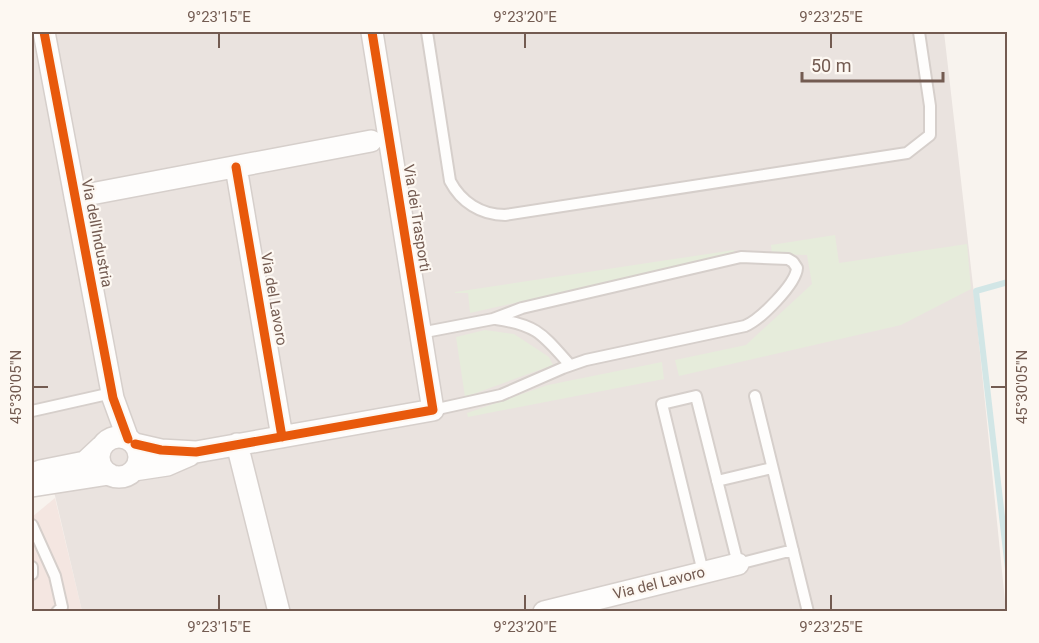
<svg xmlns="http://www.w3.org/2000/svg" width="1039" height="643" viewBox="0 0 1039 643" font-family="Roboto,sans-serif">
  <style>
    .commercial { fill: #f4e6e1 }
    .industrial { fill: #eae3df }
    .green { fill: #e6ecdb }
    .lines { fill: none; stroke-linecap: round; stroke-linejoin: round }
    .stream { stroke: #d2e6e6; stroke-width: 6 }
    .service-casing { stroke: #d6cfcb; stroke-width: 14 }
    .minor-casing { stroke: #d6cfcb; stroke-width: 24 }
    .service { stroke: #fefdfc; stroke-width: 10 }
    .minor { stroke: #fefdfc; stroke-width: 21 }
    .cycleway-casing { stroke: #fdf8f2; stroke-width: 13 }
    .cycleway { stroke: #e8590c; stroke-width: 9 }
    .ticks { fill: none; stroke: #735b51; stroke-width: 2 }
    .labels { text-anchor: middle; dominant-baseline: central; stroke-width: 4.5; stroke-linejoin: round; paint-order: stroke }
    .street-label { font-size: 15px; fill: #735b51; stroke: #fdf8f2 }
    .neatline { fill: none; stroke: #735b51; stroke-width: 2 }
    .ticks-label { font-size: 15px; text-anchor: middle; fill: #735b51 }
  </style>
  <rect width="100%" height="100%" fill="#f8f3ee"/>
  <path class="commercial" d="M55,498L82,611L32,612V517Z"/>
  <path class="industrial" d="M32,32H944L975,303L1006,611H82L48,466L32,464Z"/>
  <path class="green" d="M835,235L839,263L967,244L971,289L901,325L679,376L675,360L746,345L812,284L807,255L772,254L771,245Z
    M734,250L735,254L470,313L468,293H455V292Z
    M485,330L514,334L549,357L553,365L465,397L456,337Z
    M662,362L664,379L468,417L467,413L548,385Z"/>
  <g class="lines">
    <path class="stream" d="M1008,282L976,291L1008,569"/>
    <defs>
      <path id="service" d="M427,32L450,181C461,202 481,215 505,215L907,153L930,135V106L919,32
        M496,319C538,325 543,335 570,365
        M420,333L493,319L522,308L741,257L788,259L793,262L797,268C796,284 760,320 745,326L586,360L563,368L501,395L433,410
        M755,396L808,612
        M32,411L112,393
        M717,481L772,468
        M32,525L55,576L62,607L57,612
        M32,567V574
        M703,572L662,404L696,396L738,564L793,550"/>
      <path id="minor" d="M44,32L113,398L128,439
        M236,167L282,437
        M75,197L371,141
        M99 457a20 20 0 1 1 40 0a20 20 0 1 1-40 0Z
        M135,444L161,450L196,452L433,410L372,32
        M237,444L279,612
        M134,470L167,465L190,455
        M40,471L85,462L101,447
        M32,486L109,474
        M544,612L738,564"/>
    </defs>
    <use href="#service" class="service-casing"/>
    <use href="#minor" class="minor-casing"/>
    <use href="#service" class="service"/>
    <use href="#minor" class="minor"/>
    <defs>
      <path id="cycleway" d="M44,32L113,398L128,439
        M236,167L282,437
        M135,444L161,450L196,452L433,410L372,32"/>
    </defs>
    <use href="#cycleway" class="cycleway-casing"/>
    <use href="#cycleway" class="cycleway"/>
  </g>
  <path class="ticks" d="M219,33V48M525,33V48M831,33V48M33,387H48M991,387H1006M219,595V610M525,595V610M831,595V610"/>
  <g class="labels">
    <g class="street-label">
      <text transform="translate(417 218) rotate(81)">Via dei Trasporti</text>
      <text transform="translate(97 233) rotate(79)">Via dell'Industria</text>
      <text transform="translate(274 299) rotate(80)">Via del Lavoro</text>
      <text transform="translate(659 583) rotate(-14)">Via del Lavoro</text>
    </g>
  </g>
  <rect width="1039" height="643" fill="none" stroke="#fdf8f2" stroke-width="66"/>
  <path d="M802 72v9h141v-9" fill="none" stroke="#735b51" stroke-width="3"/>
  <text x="811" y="72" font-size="18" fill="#735b51" stroke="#fdf8f2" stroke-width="4.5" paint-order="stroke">50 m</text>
  <rect x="33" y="33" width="973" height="577" class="neatline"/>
  <g class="ticks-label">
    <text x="219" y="22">9°23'15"E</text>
    <text x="525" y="22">9°23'20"E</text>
    <text x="831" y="22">9°23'25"E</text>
    <text transform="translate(16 387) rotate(-90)" y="5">45°30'05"N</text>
    <text transform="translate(1022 387) rotate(-90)" y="5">45°30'05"N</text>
    <text x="219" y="632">9°23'15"E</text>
    <text x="525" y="632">9°23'20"E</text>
    <text x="831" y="632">9°23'25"E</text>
  </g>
</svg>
